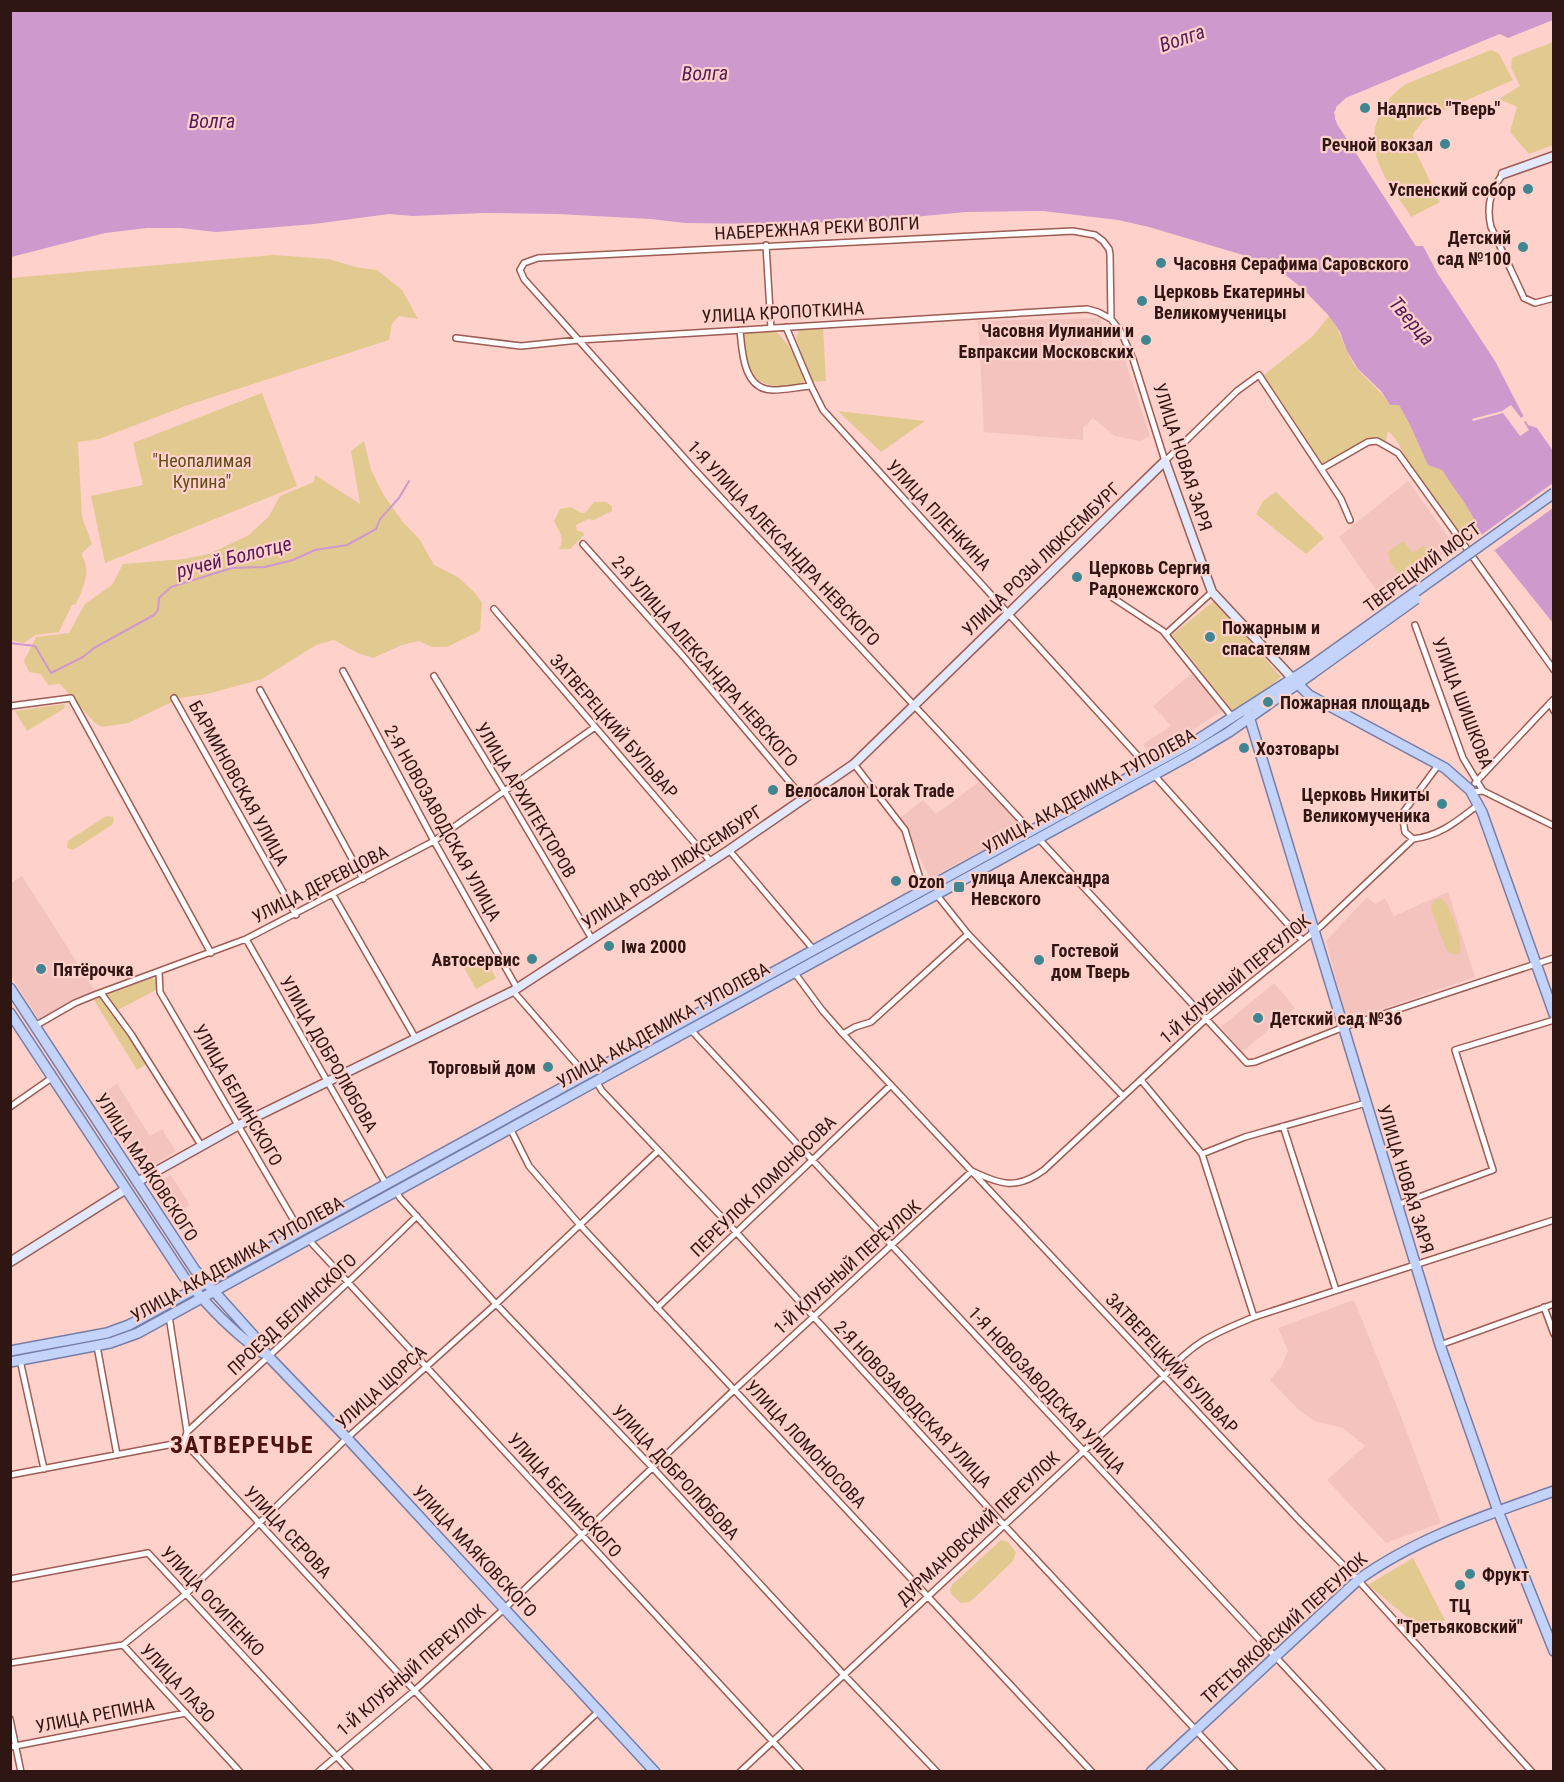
<svg xmlns="http://www.w3.org/2000/svg" width="1564" height="1782" viewBox="0 0 1564 1782" font-family="'Roboto Condensed',sans-serif">
  <style>
    .built { fill: #f5c3be }
    .green { fill: #e2c990 }
    .water { fill: #ce99cd }
    .pier { fill: #fed1cb }
    .lines { fill: none; stroke-linecap: round; stroke-linejoin: round }
    .stream { stroke: #ce99cd; stroke-width: 2 }
    .street-casing { stroke: #9d5c54; stroke-width: 8 }
    .secondary-casing { stroke: #9d5c54; stroke-width: 11 }
    .primary-casing { stroke: #777ea6; stroke-width: 12 }
    .street { stroke: #fff; stroke-width: 5 }
    .secondary { stroke: #e2e9fc; stroke-width: 8 }
    .primary { stroke: #c4d3f9; stroke-width: 9 }
    .primary-bridge-casing { stroke: #777ea6; stroke-width: 12; stroke-linecap: butt }
    .primary-bridge { stroke: #c4d3f9; stroke-width: 9 }
    .poi-dot { fill: #3f8690; stroke: #fed1cb; stroke-width: 2 }
    .labels { text-anchor: middle; dominant-baseline: central; stroke-width: 4.5; stroke-linejoin: round; paint-order: stroke }
    .poi-label { font-size: 18px; font-weight: bold; fill: #301613; stroke: #fed1cb; text-anchor: start }
    .street-label { font-size: 18px; fill: #301613; stroke: #fed1cb }
    .park-label { font-size: 18px; fill: #614c18; stroke: #fed1cb }
    .water-label { font-size: 20px; font-style: italic; fill: #561857; stroke: #fed1cb }
    .district-label { font-size: 24px; font-weight: bold; letter-spacing: 1.5px; fill: #4c1310; stroke: #fed1cb }
  </style>
  <rect width="100%" height="100%" fill="#fed1cb"/>
  <path class="built" d="M1101,318L1102,350L1122,351L1150,436L1140,441L1115,436L1093,418L1083,428V440L984,432L978,321Z
    M1408,481L1455,546L1381,597L1339,537Z
    M1192,673L1224,710L1151,756L1143,744L1171,726L1153,706Z
    M979,782L1021,826L1019,831L930,878L900,818L923,800L936,814Z
    M22,876L97,994L41,1023L11,976V883Z
    M1448,892L1475,977L1347,1021L1326,941L1367,897L1375,904L1385,898L1394,916Z
    M1274,983L1295,1008L1242,1052L1221,1027Z
    M117,1084L150,1136L162,1129L176,1151L141,1172L93,1099Z
    M171,1175L190,1205L169,1218L150,1187Z
    M1354,1300L1400,1414L1441,1523L1386,1543L1327,1480L1365,1446L1343,1428L1314,1421L1297,1408L1270,1380L1281,1367L1288,1351L1278,1328Z"/>
  <path class="green" d="M1553,42V145L1529,154L1510,132L1517,107L1499,99L1520,86L1511,68L1512,58Z
    M1491,50L1499,54L1513,80L1442,111L1423,121L1413,134L1415,150L1440,202L1411,217C1401,200 1386,183 1379,164C1366,133 1380,99 1408,83Z
    M274,255L328,259L360,268L377,270L402,290L418,319L399,316L392,324L389,340L185,406L99,439L78,442L82,517L92,544L82,553C82,558 85,561 86,566C88,579 81,592 76,604L72,605L59,632L35,635L24,643L11,640V278Z
    M1329,316C1342,332 1345,354 1358,370C1369,382 1381,391 1390,405H1399L1410,425L1428,464L1442,470C1454,490 1471,507 1478,530L1465,541L1460,539L1425,485C1406,472 1405,445 1388,431L1386,440L1384,443L1377,439L1324,466L1264,375L1313,336Z
    M823,327L826,381L812,382L796,338L800,329Z
    M772,329C784,335 807,371 803,384C774,388 751,389 745,354C743,346 740,339 743,331Z
    M262,393L297,486L105,563L91,496L143,485L133,443Z
    M838,411L925,421L881,452Z
    M364,441L371,470L383,494L402,521L420,540L434,565L458,577L476,594L482,603L480,631L447,647H432L419,641L402,645L373,658L358,653L334,640L316,645L262,679L207,694L180,698L128,723L102,727L95,723L60,684L48,685L41,674L29,672L24,661L36,637L69,633L85,604L112,585L123,564L184,559L209,554L249,535L269,516L280,496L314,482L315,475L360,504L351,451Z
    M1276,492L1324,538L1306,554L1256,514L1263,501Z
    M594,502H606L612,506V511L594,520L588,519L576,525L577,531L583,532L584,535L570,549H559C565,538 559,531 554,521L560,509L571,507L581,513H585Z
    M1403,541L1413,553L1424,545L1433,558L1402,580L1390,561L1388,552Z
    M1214,601L1281,677L1262,693L1233,711L1172,635Z
    M64,704L65,708L27,731L15,711Z
    M106,816L113,817L114,820L112,825L73,850L67,848L68,841Z
    M1441,898C1450,903 1464,942 1460,952L1455,954L1449,953L1446,949L1431,909L1433,901Z
    M483,955L496,978L476,989L463,966Z
    M152,978L157,981L156,990L116,1011L105,995Z
    M101,996L109,1005L148,1063L137,1070L94,1000Z
    M1001,1540L1007,1541L1016,1552L1013,1561L970,1602L961,1603L952,1595L950,1590L952,1585Z
    M1413,1558L1445,1620L1425,1632L1368,1585Z"/>
  <path class="water" d="M10,11H1553V20L1508,38L1500,34L1346,98L1336,107L1335,119L1416,246H1423L1438,274L1495,361L1528,425L1537,428L1553,451V623L1478,530C1471,507 1454,490 1442,470L1428,465L1410,425L1399,405H1390L1381,391L1358,369L1347,351L1340,332L1329,316L1301,287L1280,271L1253,258L1149,227L1118,220L1043,211L966,212L872,221L769,224L685,223L651,219L557,214L483,213L413,216L389,214L314,224L216,232L181,228H147L105,233L11,257Z"/>
  <path class="pier" d="M1500,34L1501,37L1348,100L1337,113L1340,123L1418,243H1420L1416,246L1337,124L1334,112L1346,98Z
    M1511,405L1521,418L1525,415L1528,419L1524,422L1529,430L1520,436L1503,413L1473,421L1472,419L1502,411Z
    M1553,483V508L1492,552L1480,536Z"/>
  <g class="lines">
    <path class="stream" d="M10,643L35,646L51,673L83,657L94,648L154,615L158,610L159,598L171,587L232,568L265,567L293,560L315,550L347,545L376,529L380,519L399,498L409,481"/>
    <defs>
      <path id="street" d="M1503,174C1490,190 1486,207 1491,227L1524,298L1535,303L1554,298
        M766,245L771,328
        M740,330C742,351 743,390 773,390C785,390 798,387 811,386L786,327
        M456,338L521,346L579,340L1087,309L1098,312L1111,319
        M811,386L823,410L1148,767
        M1321,469L1368,442L1377,441L1398,453L1554,670
        M583,544L683,656L804,799
        M1107,594L1163,631L1233,718
        M494,609L711,862
        M1415,625L1463,758L1483,791
        M1166,634L1212,592
        M343,671L434,841L517,988
        M434,676L505,792L592,939
        M260,690L363,879
        M174,698L296,915
        M1550,703L1554,711
        M10,706L71,698L211,953
        M854,764L905,830L921,882L926,889
        M1154,775L1302,940
        M1475,783L1554,699
        M1472,792L1483,791L1554,826
        M1031,831L695,470L524,279L520,270L524,263L538,258L1073,231L1095,235L1103,241L1109,249L1110,254L1111,319L1121,332L1133,359L1165,461L1237,391L1259,375L1341,499L1350,520
        M1038,838L1247,1063L1255,1062L1344,1027L1554,958
        M1413,839L1405,832L1402,814L1439,764
        M729,850L814,950
        M936,894L968,934L1123,1096
        M333,895L416,1039
        M246,939L386,1184
        M159,972L160,992L300,1231
        M794,972L822,1010L843,1034L1297,1518L1358,1580L1532,1772
        M513,991L586,1075
        M101,993L131,1034L201,1145
        M35,1026L75,1003L97,994L246,939L434,841L595,727
        M690,1029L1383,1772
        M843,1034L855,1027L871,1022L968,934
        M1141,1080L1202,1154L1254,1317
        M596,1081L602,1091L736,1232L1004,1525L1235,1772
        M10,1107L53,1077
        M1283,1126L1336,1290
        M510,1128L529,1166L580,1225L1092,1772
        M1202,1154L1245,1137L1366,1103
        M396,1191L400,1198L496,1304L653,1468L844,1675L937,1772
        M1397,1205L1493,1170L1455,1050L1554,1020
        M308,1239L801,1772
        M1544,1307L1554,1334
        M657,1308L891,1085
        M169,1316L187,1432
        M1440,1345L1554,1304
        M97,1346L117,1455
        M20,1360L44,1469
        M184,1442L187,1432C264,1360 342,1290 417,1216
        M10,1475L184,1442L490,1772
        M10,1579L148,1553L351,1772
        M123,1645L187,1593L347,1438L496,1304L658,1151
        M10,1663L123,1645L240,1772
        M10,1719L21,1772
        M10,1747L186,1713
        M318,1772L414,1691L505,1608L734,1390L972,1171C1001,1185 1017,1190 1044,1170L1206,1019L1321,926L1413,839C1440,836 1457,821 1478,805
        M534,1772L599,1711
        M740,1772L1164,1376C1194,1341 1213,1334 1254,1317L1554,1220"/>
      <path id="secondary" d="M1503,174L1554,156
        M137,1182L239,1125L513,991L729,850L854,764L1165,461L1212,592L1293,679
        M10,1262L126,1189"/>
      <path id="primary" d="M1294,680L1309,695L1445,768L1470,790L1482,812L1554,1014
        M1248,713L1440,1345L1498,1511L1554,1651
        M10,988L195,1270L254,1336L268,1356L347,1438L655,1772
        M10,1013L184,1277C207,1305 233,1333 263,1353
        M10,1351L107,1333L129,1325L1197,740L1309,668
        M10,1362L110,1343L138,1333L1192,754L1229,732L1313,673
        M1151,1772L1358,1580C1416,1538 1487,1515 1554,1491"/>
    </defs>
    <use href="#street" class="street-casing"/>
    <use href="#secondary" class="secondary-casing"/>
    <use href="#primary" class="primary-casing"/>
    <use href="#street" class="street"/>
    <use href="#secondary" class="secondary"/>
    <use href="#primary" class="primary"/>
    <defs>
      <path id="primary-bridge" d="M1309,668L1554,493
        M1313,673L1416,599"/>
    </defs>
    <use href="#primary-bridge" class="primary-bridge-casing"/>
    <use href="#primary-bridge" class="primary-bridge"/>
  </g>
  <g class="poi-dot">
    <circle cx="1365" cy="108" r="6"/>
    <circle cx="1445" cy="144" r="6"/>
    <circle cx="1528" cy="189" r="6"/>
    <circle cx="1523" cy="247" r="6"/>
    <circle cx="1161" cy="263" r="6"/>
    <circle cx="1142" cy="301" r="6"/>
    <circle cx="1146" cy="340" r="6"/>
    <circle cx="1077" cy="577" r="6"/>
    <circle cx="1210" cy="637" r="6"/>
    <circle cx="1268" cy="702" r="6"/>
    <circle cx="1244" cy="748" r="6"/>
    <circle cx="773" cy="790" r="6"/>
    <circle cx="1442" cy="804" r="6"/>
    <circle cx="896" cy="881" r="6"/>
    <rect x="953" y="881" width="12" height="12" rx="3"/>
    <circle cx="609" cy="946" r="6"/>
    <circle cx="532" cy="959" r="6"/>
    <circle cx="1039" cy="960" r="6"/>
    <circle cx="41" cy="969" r="6"/>
    <circle cx="1258" cy="1018" r="6"/>
    <circle cx="548" cy="1067" r="6"/>
    <circle cx="1470" cy="1574" r="6"/>
    <circle cx="1460" cy="1585" r="6"/>
  </g>
  <g class="labels">
    <g class="poi-label">
      <text x="1377" y="108">Надпись "Тверь"</text>
      <text x="1433" y="144" text-anchor="end">Речной вокзал</text>
      <text x="1516" y="189" text-anchor="end">Успенский собор</text>
      <text x="1511" y="237" text-anchor="end">Детский<tspan x="1511" dy="21">сад №100</tspan></text>
      <text x="1173" y="263">Часовня Серафима Саровского</text>
      <text x="1154" y="291">Церковь Екатерины<tspan x="1154" dy="21">Великомученицы</tspan></text>
      <text x="1134" y="330" text-anchor="end">Часовня Иулиании и<tspan x="1134" dy="21">Евпраксии Московских</tspan></text>
      <text x="1089" y="567">Церковь Сергия<tspan x="1089" dy="21">Радонежского</tspan></text>
      <text x="1222" y="627">Пожарным и<tspan x="1222" dy="21">спасателям</tspan></text>
      <text x="1280" y="702">Пожарная площадь</text>
      <text x="1256" y="748">Хозтовары</text>
      <text x="785" y="790">Велосалон Lorak Trade</text>
      <text x="1430" y="794" text-anchor="end">Церковь Никиты<tspan x="1430" dy="21">Великомученика</tspan></text>
      <text x="971" y="877">улица Александра<tspan x="971" dy="21">Невского</tspan></text>
      <text x="908" y="881">Ozon</text>
      <text x="621" y="946">Iwa 2000</text>
      <text x="1051" y="950">Гостевой<tspan x="1051" dy="21">дом Тверь</tspan></text>
      <text x="520" y="959" text-anchor="end">Автосервис</text>
      <text x="53" y="969">Пятёрочка</text>
      <text x="1270" y="1018">Детский сад №36</text>
      <text x="536" y="1067" text-anchor="end">Торговый дом</text>
      <text x="1482" y="1574">Фрукт</text>
      <text x="1460" y="1605" text-anchor="middle">ТЦ<tspan x="1460" dy="21">"Третьяковский"</tspan></text>
    </g>
    <g class="street-label">
      <text transform="translate(817 228) rotate(-3)">НАБЕРЕЖНАЯ РЕКИ ВОЛГИ</text>
      <text transform="translate(783 312) rotate(-3)">УЛИЦА КРОПОТКИНА</text>
      <text transform="translate(1183 457) rotate(72)">УЛИЦА НОВАЯ ЗАРЯ</text>
      <text transform="translate(939 515) rotate(47)">УЛИЦА ПЛЕНКИНА</text>
      <text transform="translate(784 543) rotate(47)">1-Я УЛИЦА АЛЕКСАНДРА НЕВСКОГО</text>
      <text transform="translate(1041 559) rotate(-44)">УЛИЦА РОЗЫ ЛЮКСЕМБУРГ</text>
      <text transform="translate(1422 567) rotate(-36)">ТВЕРЕЦКИЙ МОСТ</text>
      <text transform="translate(705 661) rotate(49)">2-Я УЛИЦА АЛЕКСАНДРА НЕВСКОГО</text>
      <text transform="translate(1463 703) rotate(69)">УЛИЦА ШИШКОВА</text>
      <text transform="translate(614 726) rotate(49)">ЗАТВЕРЕЦКИЙ БУЛЬВАР</text>
      <text transform="translate(239 783) rotate(61)">БАРМИНОВСКАЯ УЛИЦА</text>
      <text transform="translate(1089 791) rotate(-29)">УЛИЦА АКАДЕМИКА ТУПОЛЕВА</text>
      <text transform="translate(526 800) rotate(59)">УЛИЦА АРХИТЕКТОРОВ</text>
      <text transform="translate(443 823) rotate(61)">2-Я НОВОЗАВОДСКАЯ УЛИЦА</text>
      <text transform="translate(672 867) rotate(-33)">УЛИЦА РОЗЫ ЛЮКСЕМБУРГ</text>
      <text transform="translate(320 884) rotate(-27)">УЛИЦА ДЕРЕВЦОВА</text>
      <text transform="translate(1235 979) rotate(-40)">1-Й КЛУБНЫЙ ПЕРЕУЛОК</text>
      <text transform="translate(663 1025) rotate(-29)">УЛИЦА АКАДЕМИКА ТУПОЛЕВА</text>
      <text transform="translate(329 1054) rotate(60)">УЛИЦА ДОБРОЛЮБОВА</text>
      <text transform="translate(238 1095) rotate(60)">УЛИЦА БЕЛИНСКОГО</text>
      <text transform="translate(147 1167) rotate(57)">УЛИЦА МАЯКОВСКОГО</text>
      <text transform="translate(1406 1179) rotate(73)">УЛИЦА НОВАЯ ЗАРЯ</text>
      <text transform="translate(763 1186) rotate(-44)">ПЕРЕУЛОК ЛОМОНОСОВА</text>
      <text transform="translate(237 1259) rotate(-29)">УЛИЦА АКАДЕМИКА ТУПОЛЕВА</text>
      <text transform="translate(847 1267) rotate(-42)">1-Й КЛУБНЫЙ ПЕРЕУЛОК</text>
      <text transform="translate(292 1314) rotate(-43)">ПРОЕЗД БЕЛИНСКОГО</text>
      <text transform="translate(1172 1363) rotate(47)">ЗАТВЕРЕЦКИЙ БУЛЬВАР</text>
      <text transform="translate(381 1387) rotate(-42)">УЛИЦА ЩОРСА</text>
      <text transform="translate(1047 1390) rotate(47)">1-Я НОВОЗАВОДСКАЯ УЛИЦА</text>
      <text transform="translate(913 1404) rotate(47)">2-Я НОВОЗАВОДСКАЯ УЛИЦА</text>
      <text transform="translate(806 1444) rotate(47)">УЛИЦА ЛОМОНОСОВА</text>
      <text transform="translate(676 1472) rotate(47)">УЛИЦА ДОБРОЛЮБОВА</text>
      <text transform="translate(565 1495) rotate(48)">УЛИЦА БЕЛИНСКОГО</text>
      <text transform="translate(978 1528) rotate(-43)">ДУРМАНОВСКИЙ ПЕРЕУЛОК</text>
      <text transform="translate(288 1532) rotate(47)">УЛИЦА СЕРОВА</text>
      <text transform="translate(475 1551) rotate(47)">УЛИЦА МАЯКОВСКОГО</text>
      <text transform="translate(213 1601) rotate(47)">УЛИЦА ОСИПЕНКО</text>
      <text transform="translate(1284 1628) rotate(-42)">ТРЕТЬЯКОВСКИЙ ПЕРЕУЛОК</text>
      <text transform="translate(411 1670) rotate(-41)">1-Й КЛУБНЫЙ ПЕРЕУЛОК</text>
      <text transform="translate(178 1683) rotate(47)">УЛИЦА ЛАЗО</text>
      <text transform="translate(95 1715) rotate(-11)">УЛИЦА РЕПИНА</text>
    </g>
    <g class="park-label">
      <text x="202" y="460">"Неопалимая<tspan x="202" dy="21">Купина"</tspan></text>
    </g>
    <g class="water-label">
      <text transform="translate(1182 38) rotate(-19)">Волга</text>
      <text transform="translate(705 73) rotate(-1)">Волга</text>
      <text x="212" y="121">Волга</text>
      <text transform="translate(1412 321) rotate(49)">Тверца</text>
      <text transform="translate(234 557) rotate(-14)">ручей Болотце</text>
    </g>
    <g class="district-label">
      <text x="242" y="1445">ЗАТВЕРЕЧЬЕ</text>
    </g>
  </g>
  <rect width="1564" height="1782" fill="none" stroke="#301613" stroke-width="24"/>
</svg>
